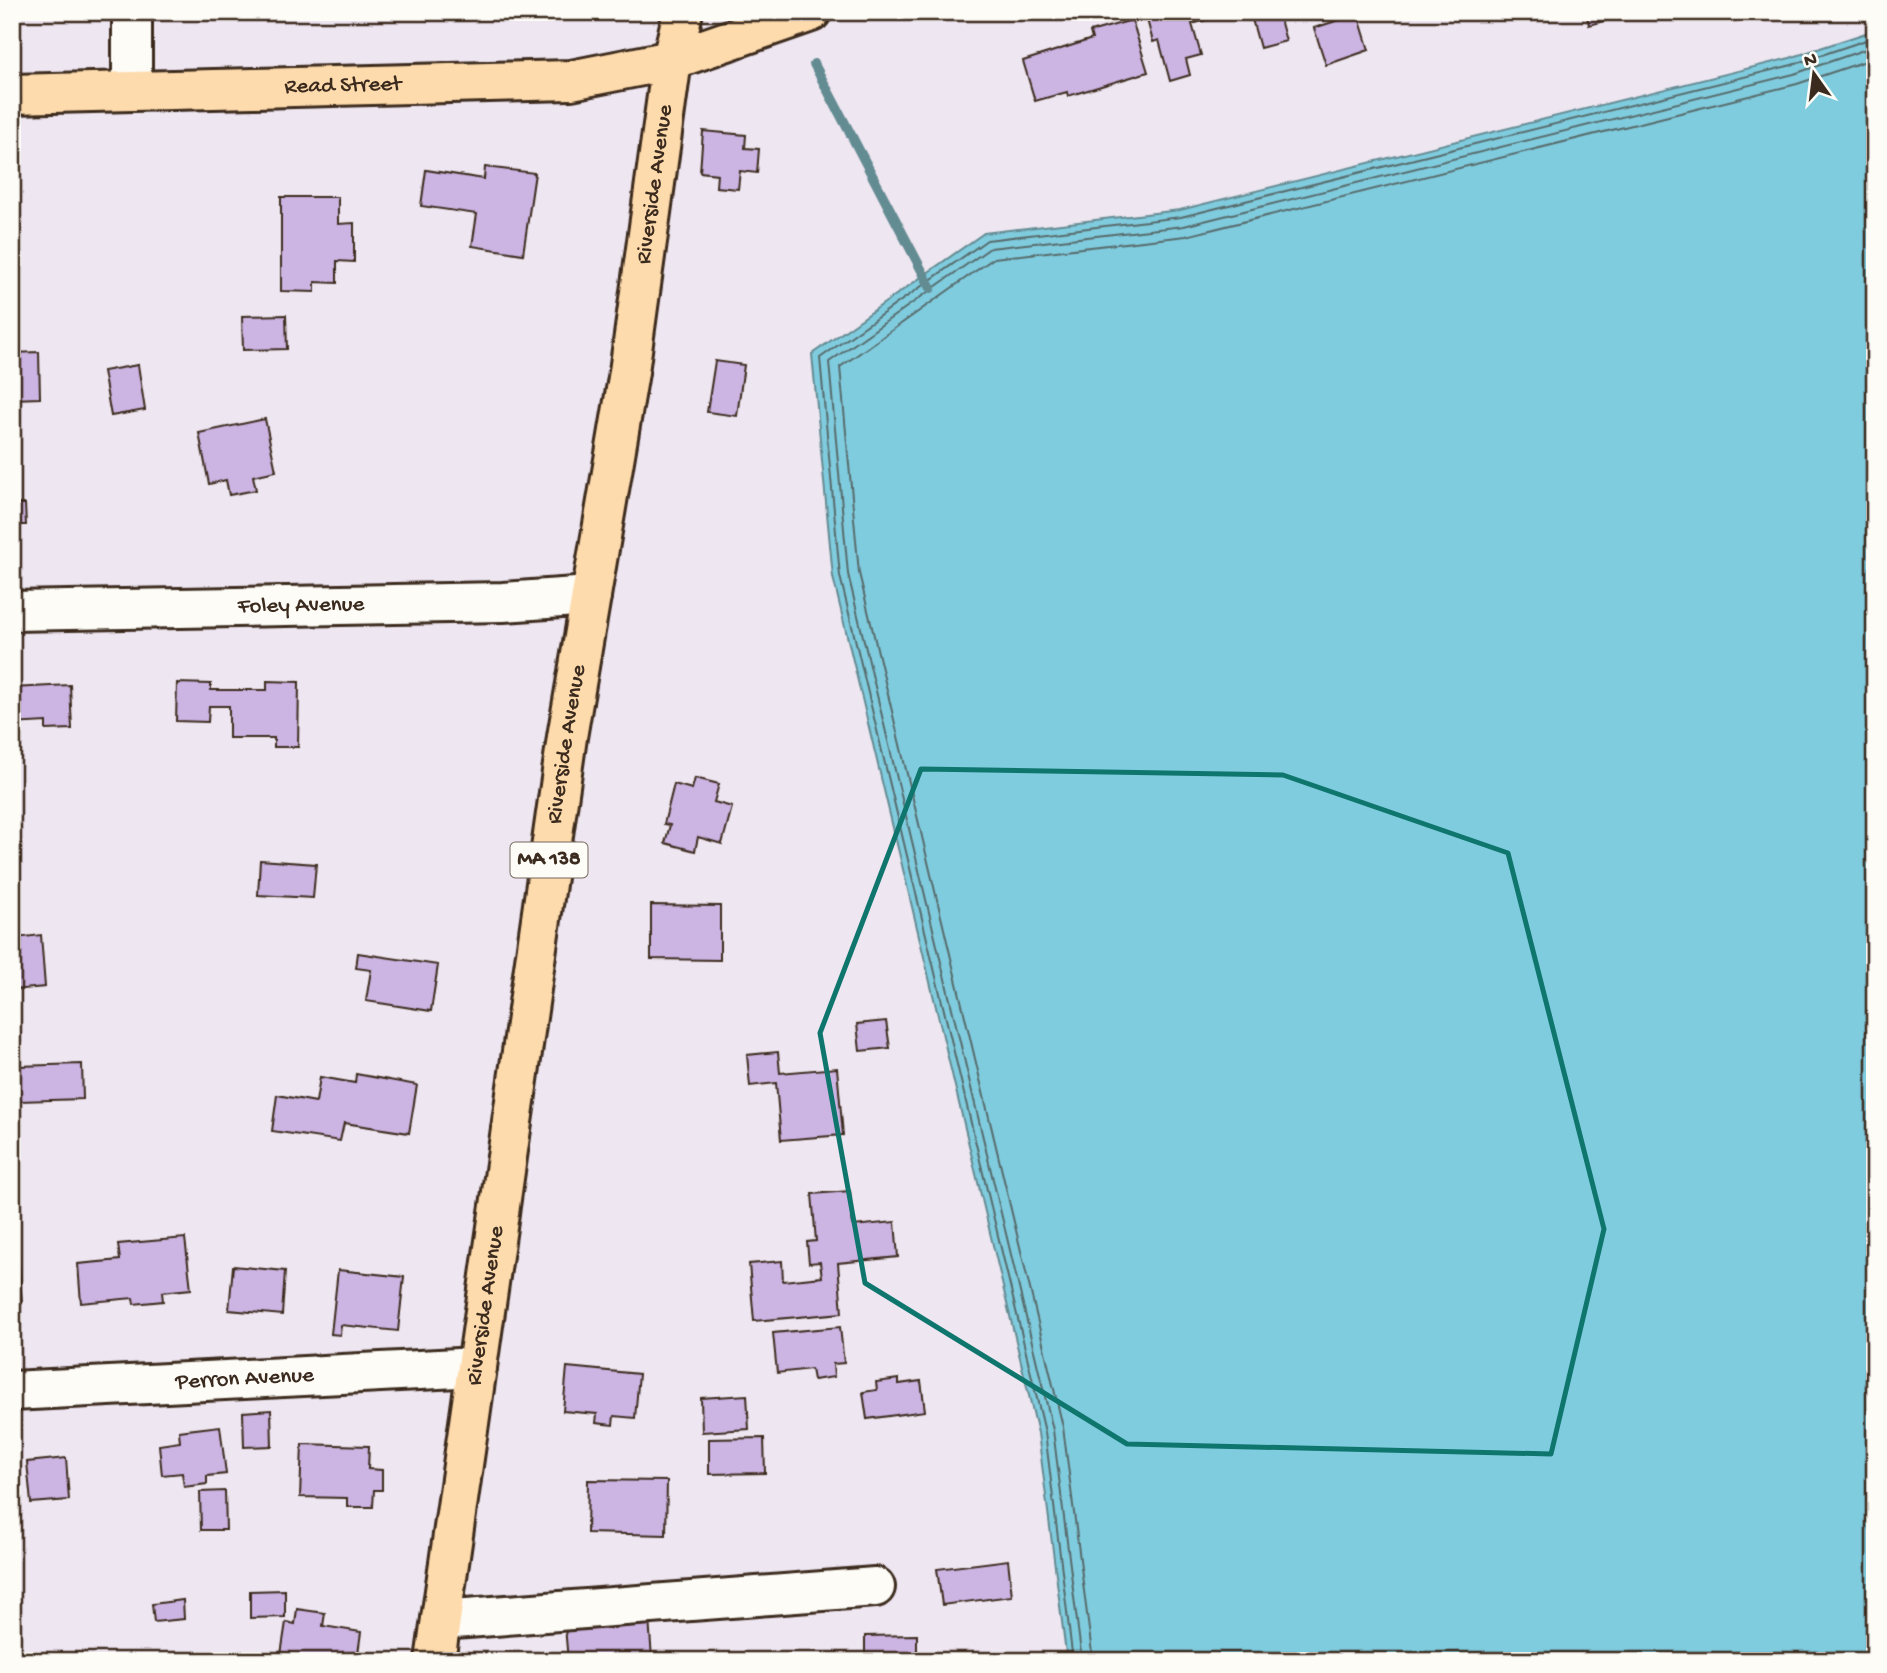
<svg xmlns="http://www.w3.org/2000/svg" width="1887" height="1673" viewBox="0 0 1887 1673" font-family="'Gochi Hand',sans-serif">
  <style>
    .water { fill: #80ccdf; stroke: #648b92; stroke-width: 2 }
    .lines { fill: none; stroke-linecap: round; stroke-linejoin: round }
    .shore { stroke: #576b6b; stroke-width: 2 }
    .stream { stroke: #648b92; stroke-width: 10 }
    .building { fill: #ccb4e3; stroke: #3b2a1e; stroke-width: 2 }
    .minor-casing { stroke: #3b2a1e; stroke-width: 44 }
    .major-casing { stroke: #3b2a1e; stroke-width: 44 }
    .minor { stroke: #fdfcf7; stroke-width: 38 }
    .major { stroke: #fedbac; stroke-width: 38 }
    .marked { fill: none; stroke: #0f766e; stroke-width: 5; stroke-linejoin: round }
    .labels { text-anchor: middle; dominant-baseline: central; stroke-width: 5; stroke-linejoin: round; paint-order: stroke }
    .shield { fill: #fdfcf7; stroke: #75695f; stroke-width: 2 }
    .shield-label { font-size: 21px; font-weight: bold; fill: #3b2a1e }
    .street-label { font-size: 23px; fill: #3b2a1e; stroke: #fdfcf7 }
  </style>
  <rect width="100%" height="100%" fill="#eee6f1"/>
  <filter id="ink" filterUnits="userSpaceOnUse"><feTurbulence type="fractalNoise" baseFrequency=".0143" numOctaves="2"/><feDisplacementMap in="SourceGraphic" scale="14" xChannelSelector="R" yChannelSelector="G"/><feConvolveMatrix kernelMatrix="1 2 1 2 8 2 1 2 1" color-interpolation-filters="sRGB"/></filter>
  <g filter="url(#ink)">
    <path class="water" d="M1875,30V1661H1067L1038,1433L833,577L812,354L984,233L1180,210L1790,58Z"/>
    <g class="lines">
      <path class="shore" d="M1073,1661L1045,1432L840,576L820,358L987,240L1181,217L1792,65L1875,37
        M1082,1661L1053,1430L848,574L829,362L990,248L1184,226L1794,74L1875,46
        M1093,1661L1063,1427L859,573L840,367L994,258L1186,236L1797,84L1875,58"/>
      <path class="stream" d="M814,64L931,288"/>
    </g>
    <path class="building" d="M464,12H496V19H465Z
      M1145,12H1224V15L1192,24L1201,55L1186,59L1190,75L1170,81L1159,40L1153,42Z
      M1250,12H1278L1286,41L1260,48Z
      M1586,12H1637L1589,25Z
      M1358,14L1369,50L1326,65L1314,28Z
      M1132,20L1148,72L1068,96L1067,92L1035,101L1023,61L1092,39L1090,32Z
      M703,131L746,135L745,148L759,149L757,173L740,171L738,189L716,187L717,174L700,172Z
      M485,167L535,173L523,254L472,246L477,214L421,206L426,170L484,179Z
      M281,197H338V224L354,223V262L337,261V283L315,282V292L281,291Z
      M286,315L287,349L243,350L242,316Z
      M39,352L40,398L12,399V353Z
      M715,361L744,365L737,416L707,412Z
      M138,365L145,410L111,416L103,371Z
      M265,419L276,471L253,476L256,490L229,495L226,480L209,484L199,433Z
      M12,504H25L26,525H12Z
      M267,681L299,682L298,747H274V738H229V706H209L208,722L176,721L177,683L211,684V690H267Z
      M70,685L72,729L46,730V722L12,724V688Z
      M695,778L719,784L714,802L732,807L722,844L698,837L695,851L665,843L670,825L664,824L674,784L692,789Z
      M260,860L316,864L313,898L258,895Z
      M12,899L16,938L41,935L45,987L12,990Z
      M651,905L720,906V960L651,959Z
      M358,953L438,965L431,1011L366,1001L371,970L356,968Z
      M886,1021L890,1048L860,1051L857,1024Z
      M778,1052L780,1073L837,1068L843,1135L781,1140L776,1083L750,1086L747,1055Z
      M82,1064L83,1099L19,1101L18,1066Z
      M356,1074L417,1085L409,1133L344,1123L340,1141L272,1131L277,1095L316,1102L320,1077L355,1083Z
      M850,1191L853,1226L895,1222L898,1257L838,1263L842,1313L754,1321L749,1264L782,1261L783,1281L822,1277L820,1262L809,1263L807,1242L816,1241L812,1194Z
      M185,1238L191,1289L162,1292L163,1301L134,1304L133,1298L81,1303L78,1264L120,1260L118,1244Z
      M18,1253L22,1303L12,1304V1254Z
      M233,1266L285,1271L282,1315L229,1310Z
      M338,1270L404,1277L398,1331L341,1325L340,1335L331,1334Z
      M840,1327L844,1363L833,1364L834,1377L813,1380L811,1369L777,1373L773,1333Z
      M567,1367L639,1374L635,1418L614,1416L613,1425L596,1423L597,1414L563,1411Z
      M899,1379V1384L921,1381L925,1411L867,1419L863,1392L877,1390L876,1382Z
      M747,1395L749,1429L702,1432L701,1398Z
      M271,1410L272,1446L244,1447L243,1412Z
      M220,1426L226,1474L207,1476V1484L184,1487L182,1473L162,1475L159,1445L180,1442L179,1431Z
      M764,1438L765,1473L709,1474V1439Z
      M302,1444L369,1446L368,1469L382,1470V1490H374L373,1507H347V1498L300,1497Z
      M66,1458L69,1500L31,1503L27,1462Z
      M588,1480L667,1481L666,1535L587,1533Z
      M225,1491L226,1530H201L200,1492Z
      M1008,1560L1012,1596L942,1605L937,1569Z
      M285,1590V1617L250,1618V1591Z
      M183,1600L184,1619L154,1622L152,1604Z
      M297,1609L325,1613L323,1626L361,1632L357,1661H280L286,1622L295,1624Z
      M649,1619L652,1658L568,1661L565,1627Z
      M917,1635V1661H865V1636Z"/>
    <g class="lines">
      <defs>
        <g id="minor">
          <path d="M132,12V91"/>
          <path id="s1" d="M12,611L503,602L591,596"/>
          <path id="s2" d="M12,1391L477,1367"/>
          <path d="M441,1620L875,1587"/>
        </g>
        <g id="major">
          <path id="s3" d="M12,94L571,80L672,60L811,12"/>
          <path id="s4" d="M435,1661L567,737L629,372L672,60L683,12"/>
        </g>
      </defs>
      <use href="#minor" class="minor-casing"/>
      <use href="#major" class="major-casing"/>
      <use href="#minor" class="minor"/>
      <use href="#major" class="major"/>
    </g>
  </g>
  <path class="marked" d="M921,769L1283,775L1508,853L1604,1229L1551,1454L1127,1444L865,1283L820,1033Z"/>
  <g class="labels">
    <rect class="shield" x="510.5" y="842.5" width="77" height="35" rx="5"/>
    <g class="shield-label">
      <text x="549" y="860">MA 138</text>
    </g>
    <g class="street-label">
      <text stroke="none"><textPath href="#s3" startOffset="331">Read Street</textPath></text>
      <text stroke="none"><textPath href="#s4" startOffset="1493">Riverside Avenue</textPath></text>
      <text stroke="none"><textPath href="#s1" startOffset="289">Foley Avenue</textPath></text>
      <text stroke="none"><textPath href="#s4" startOffset="926">Riverside Avenue</textPath></text>
      <text stroke="none"><textPath href="#s4" startOffset="359">Riverside Avenue</textPath></text>
      <text stroke="none"><textPath href="#s2" startOffset="233">Perron Avenue</textPath></text>
    </g>
  </g>
  <rect width="1887" height="1673" fill="none" stroke="#fdfcf7" stroke-width="42"/>
  <rect x="21" y="21" width="1845" height="1631" fill="none" stroke="#3b2a1e" stroke-width="2.5" filter="url(#ink)"/>
  <g transform="translate(1814 74) rotate(346)" stroke="#fdfcf7" stroke-width="5" paint-order="stroke">
  <path d="M0-5L12 26L0 18L-12 26Z" fill="#3b2a1e"/>
  <text y="-10" font-size="19" font-weight="bold" text-anchor="middle" fill="#3b2a1e">N</text>
  </g>
</svg>
